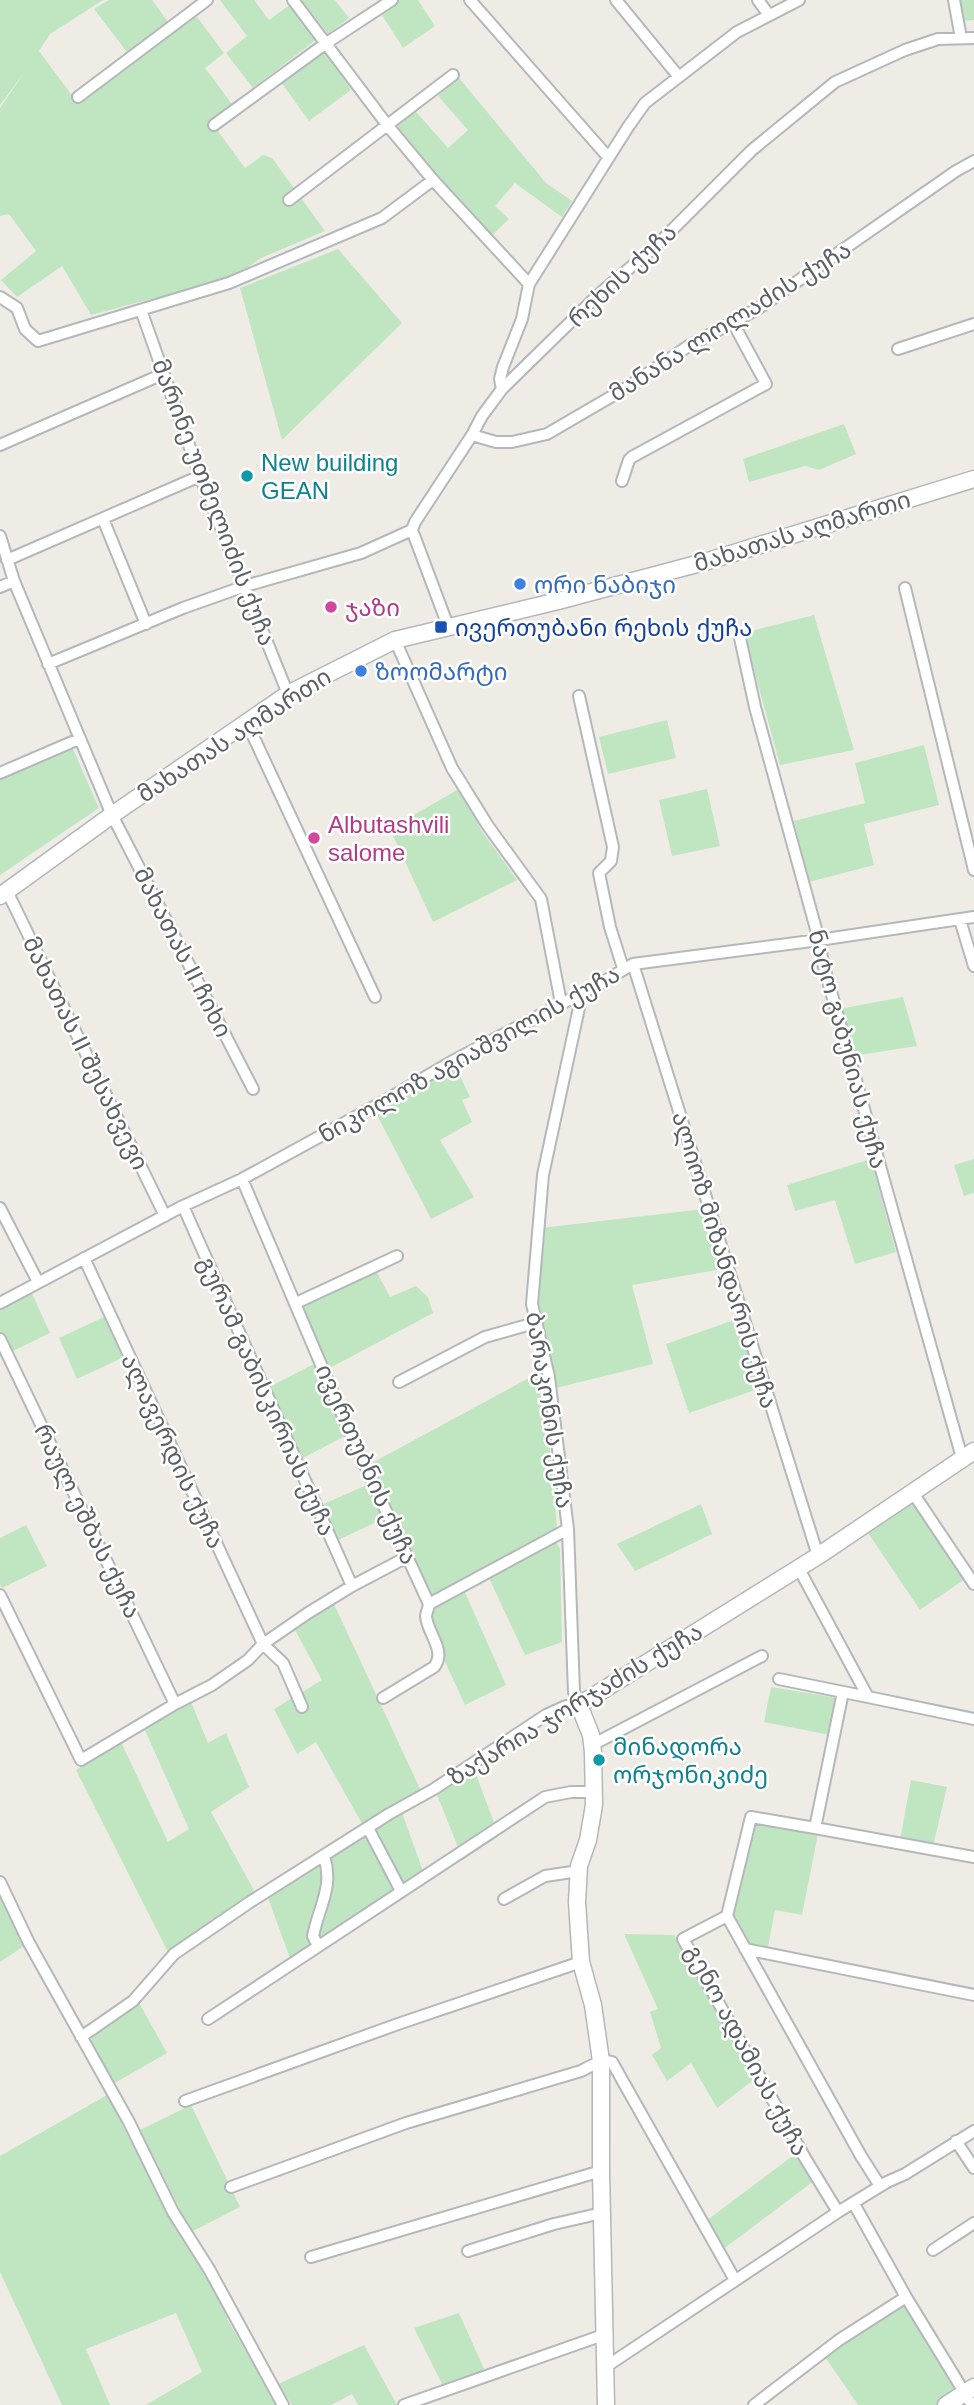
<svg xmlns="http://www.w3.org/2000/svg" width="974" height="2405" viewBox="0 0 974 2405" font-family="Helvetica,'Noto Sans Georgian',sans-serif">
  <style>
    .green { fill: #c0e6c1 }
    .lines { fill: none; stroke-linecap: round; stroke-linejoin: round }
    .street-casing { stroke: #b4b7bb; stroke-width: 14 }
    .secondary-casing { stroke: #b3b7bb; stroke-width: 19 }
    .street { stroke: #fff; stroke-width: 10 }
    .secondary { stroke: #fff; stroke-width: 16 }
    .culture-dot { fill: #0f9aa8; stroke: #fff; stroke-width: 2.5 }
    .shop-dot { fill: #3f7fe0; stroke: #fff; stroke-width: 2.5 }
    .hotel-dot { fill: #d1479c; stroke: #fff; stroke-width: 2.5 }
    .transit-dot { fill: #1a4fb4; stroke: #fff; stroke-width: 2.5 }
    .labels { text-anchor: middle; dominant-baseline: central; stroke-width: 5; stroke-linejoin: round; paint-order: stroke }
    .street-label { font-size: 24px; fill: #5c6064; stroke: #fff }
    .culture-label { font-size: 24px; fill: #0d838f; stroke: #fff; text-anchor: start }
    .shop-label { font-size: 24px; fill: #366cbe; stroke: #fff; text-anchor: start }
    .hotel-label { font-size: 24px; fill: #b23c85; stroke: #fff; text-anchor: start }
    .transit-label { font-size: 24px; fill: #164399; stroke: #fff; text-anchor: start }
  </style>
  <rect width="100%" height="100%" fill="#eeece4"/>
  <path class="green" d="M0,0H103L50,34L39,51L71,94L127,52L94,9L109,0H152L168,22L197,17L224,53L205,68L232,104L217,130L245,168L263,155L272,158L325,231L261,258L227,282L180,297L151,299L91,315L62,266L17,297L1,280L36,251L9,214L0,216V108L24,73L0,105Z
    M220,0H254L269,20L291,4L317,39L253,88L226,53L247,36Z
    M301,0H335L349,18L328,34Z
    M398,0H418L435,26L403,48L380,12Z
    M959,0H974V20L963,21Z
    M325,49L351,90L309,121L281,82Z
    M459,78L546,183L572,201L562,217L515,183L495,206L509,219L490,237L391,121L410,105L448,148L468,130L438,96Z
    M338,249L402,323L282,440L240,288Z
    M844,424L856,454L819,470L805,466L749,482L743,459Z
    M814,615L854,750L780,765L744,633Z
    M667,720L676,758L608,774L599,737Z
    M924,745L939,805L864,824L874,865L809,882L794,821L865,803L855,763Z
    M73,749L99,808L0,875V779Z
    M462,787L481,830L517,880L433,922L390,829Z
    M707,789L720,846L672,856L659,800Z
    M903,997L917,1046L853,1056L839,1009Z
    M454,1063L470,1097L462,1100L472,1122L440,1140L474,1197L431,1219L377,1115Z
    M871,1159L896,1252L855,1264L835,1200L795,1211L787,1185Z
    M974,1159V1193L964,1196L954,1165Z
    M704,1209L722,1269L632,1285L653,1364L556,1388L541,1343L535,1307L541,1228Z
    M375,1269L390,1297L416,1286L428,1297L433,1313L328,1369L301,1304Z
    M30,1289L50,1333L11,1352L0,1330V1306Z
    M108,1315L126,1356L77,1379L59,1338Z
    M737,1319L761,1388L689,1413L666,1344Z
    M318,1362L347,1435L299,1460L267,1388Z
    M538,1373L552,1463L557,1528L432,1595L370,1464Z
    M369,1484L385,1518L336,1541L319,1506Z
    M913,1499L965,1579L920,1610L866,1530Z
    M701,1504L712,1534L635,1571L617,1544Z
    M26,1525L47,1566L2,1588L0,1584V1538Z
    M551,1541L557,1543L560,1549L562,1642L525,1655L489,1578Z
    M464,1590L506,1685L465,1705L423,1614Z
    M333,1602L421,1791L364,1827L316,1742L297,1754L274,1709L322,1680L294,1628Z
    M771,1687L838,1698L830,1735L764,1722Z
    M191,1702L208,1743L226,1733L249,1787L211,1812L256,1894L168,1952L76,1770L121,1742L168,1842L189,1829L144,1728Z
    M474,1769L499,1836L463,1860L436,1792Z
    M911,1780L947,1787L933,1846L900,1840Z
    M402,1813L427,1882L294,1969L268,1898Z
    M761,1823L818,1834L802,1915L775,1910L767,1952L750,1947L731,1915L752,1828Z
    M0,1895L24,1946L0,1962Z
    M624,1934L674,1935L756,2078L717,2108L691,2063L667,2081L652,2055L661,2048L650,2012L658,2009Z
    M138,2001L167,2053L113,2084L90,2041L100,2029Z
    M107,2095L130,2140L229,2316L227,2319L277,2405H146L202,2372L176,2313L86,2349L110,2405H62L0,2272V2156Z
    M191,2105L240,2207L191,2232L140,2130Z
    M798,2152L815,2180L722,2250L706,2221Z
    M904,2302L959,2393L939,2405H858L825,2357L853,2335Z
    M459,2313L485,2371L443,2386L414,2328Z
    M364,2345L397,2405H358L352,2394L331,2405H292L278,2384Z"/>
  <g class="lines">
    <defs>
      <path id="street" d="M293,0L388,126L433,180
        M470,0L608,157
        M616,0L679,77
        M758,0L769,15
        M954,0L961,38
        M78,97L207,0
        M214,125L325,44L392,0
        M289,200L453,75
        M0,297L17,308L25,329L38,341L229,283L382,218L433,180L529,284
        M141,310L200,476L288,694
        M898,349L974,324
        M502,389L500,379L503,367L522,319L529,284L628,127L645,103L737,32L799,0
        M472,435L496,442H512L547,434L626,388L687,347L759,308L956,171L974,161
        M0,445L163,374
        M622,481L629,460L632,457L766,384L732,321
        M103,519L146,624
        M0,536L14,581L112,815L253,1089
        M7,560L200,476
        M0,587L14,581
        M905,588L974,870
        M448,626L412,530L415,522L472,435L482,416L502,389L598,295L658,244L752,150L835,82L905,50L938,39L974,38
        M740,638L755,707L819,940L823,963L962,1458
        M395,640L452,768L488,826L541,899L561,1003
        M48,664L183,608L245,586L361,553L412,530
        M579,696L613,847L611,861L599,873L610,927L623,968
        M247,723L375,997
        M0,773L79,739
        M7,891L165,1216
        M960,920L974,966
        M633,964L818,1556
        M242,1179L351,1435L429,1604L568,1529
        M183,1206L352,1586
        M0,1208L38,1282
        M84,1258L263,1644L283,1663L302,1707
        M0,1303L183,1206L242,1179L379,1104L451,1062L603,982L633,964L819,940L974,917
        M296,1303L397,1256
        M0,1339L175,1704
        M399,1382L485,1337L535,1323
        M913,1493L974,1584
        M798,1567L868,1697L974,1719
        M0,1595L81,1760L175,1704L212,1685L248,1660L263,1644L308,1613L352,1586L407,1557
        M779,1679L868,1697
        M383,1698L434,1667C447,1651 427,1633 426,1616C426,1614 429,1606 429,1604
        M592,1745L762,1656
        M368,1828L401,1891
        M815,1828L974,1857
        M0,1882L29,1943L129,2122L173,2212L209,2269L283,2405
        M504,1899L545,1876L579,1871
        M727,1916L861,2156L880,2186
        M318,1946L313,1936C319,1906 334,1887 324,1856
        M745,1949L974,1995
        M208,2019L545,1797L571,1792H594
        M81,2037L133,2001L174,1954L250,1902L389,1814L434,1789L546,1715L566,1706L579,1705L574,1692L568,1529L549,1377L532,1304L543,1175L582,994
        M185,2101L398,2024L581,1962
        M956,2141L974,2168
        M231,2187L406,2123L581,2071C591,2066 601,2059 612,2062L735,2280
        M854,2204L906,2297L972,2405
        M838,2212L887,2182L905,2174L974,2131
        M933,2250L974,2223
        M468,2251L554,2224L602,2213
        M311,2257L601,2171
        M607,2366L838,2212L805,2158L683,1939L727,1916L751,1817L815,1828L843,1692
        M404,2405L606,2334
        M754,2405L839,2340L906,2297"/>
      <path id="secondary" d="M0,896L112,815L288,694L395,640L558,601L708,561L974,479
        M606,2405L601,2171V2061L593,2005L581,1962L577,1902L579,1866L588,1840L594,1805L593,1752L591,1735L579,1705L818,1556L974,1451
        M946,2405L974,2387"/>
    </defs>
    <use href="#street" class="street-casing"/>
    <use href="#secondary" class="secondary-casing"/>
    <use href="#street" class="street"/>
    <use href="#secondary" class="secondary"/>
  </g>
  <g class="culture-dot">
    <circle cx="247" cy="476" r="7"/>
    <circle cx="599" cy="1760" r="7"/>
  </g>
  <g class="shop-dot">
    <circle cx="520" cy="584" r="7"/>
    <circle cx="361" cy="671" r="7"/>
  </g>
  <g class="hotel-dot">
    <circle cx="331" cy="607" r="7"/>
    <circle cx="314" cy="838" r="7"/>
  </g>
  <rect class="transit-dot" x="434" y="620" width="14" height="14" rx="3.5"/>
  <g class="labels">
    <g class="street-label">
      <text transform="translate(622 275) rotate(-43)">რეხის ქუჩა</text>
      <text transform="translate(730 321) rotate(-32)">მანანა ლოლაძის ქუჩა</text>
      <text transform="translate(214 502) rotate(69)">მარინე უთმელიძის ქუჩა</text>
      <text transform="translate(802 531) rotate(-17)">მახათას აღმართი</text>
      <text transform="translate(234 735) rotate(-33)">მახათას აღმართი</text>
      <text transform="translate(183 952) rotate(63)">მახათას II ჩიხი</text>
      <text transform="translate(848 1049) rotate(75)">ნატო გაბუნიას ქუჩა</text>
      <text transform="translate(86 1053) rotate(64)">მახათას II შესახვევი</text>
      <text transform="translate(469 1054) rotate(-29)">ნიკოლოზ აგიაშვილის ქუჩა</text>
      <text transform="translate(725 1260) rotate(73)">ალიოზ მიზანდარის ქუჩა</text>
      <text transform="translate(267 1396) rotate(66)">გურამ გაბისკირიას ქუჩა</text>
      <text transform="translate(550 1410) rotate(81)">ბარაკონის ქუჩა</text>
      <text transform="translate(173 1451) rotate(65)">ალავერდის ქუჩა</text>
      <text transform="translate(367 1464) rotate(66)">ივერთუბნის ქუჩა</text>
      <text transform="translate(88 1521) rotate(64)">რაულ ეშბას ქუჩა</text>
      <text transform="translate(575 1704) rotate(-31)">ზაქარია ჯორჯაძის ქუჩა</text>
      <text transform="translate(747 2050) rotate(62)">გენო ადამიას ქუჩა</text>
    </g>
    <g class="culture-label">
      <text x="261" y="462">New building<tspan x="261" dy="28">GEAN</tspan></text>
      <text x="613" y="1746">მინადორა<tspan x="613" dy="28">ორჯონიკიძე</tspan></text>
    </g>
    <g class="shop-label">
      <text x="534" y="584">ორი ნაბიჯი</text>
      <text x="375" y="671">ზოომარტი</text>
    </g>
    <g class="hotel-label">
      <text x="345" y="607">ჯაზი</text>
      <text x="328" y="824">Albutashvili<tspan x="328" dy="28">salome</tspan></text>
    </g>
    <g class="transit-label">
      <text x="455" y="627">ივერთუბანი რეხის ქუჩა</text>
    </g>
  </g>
</svg>
